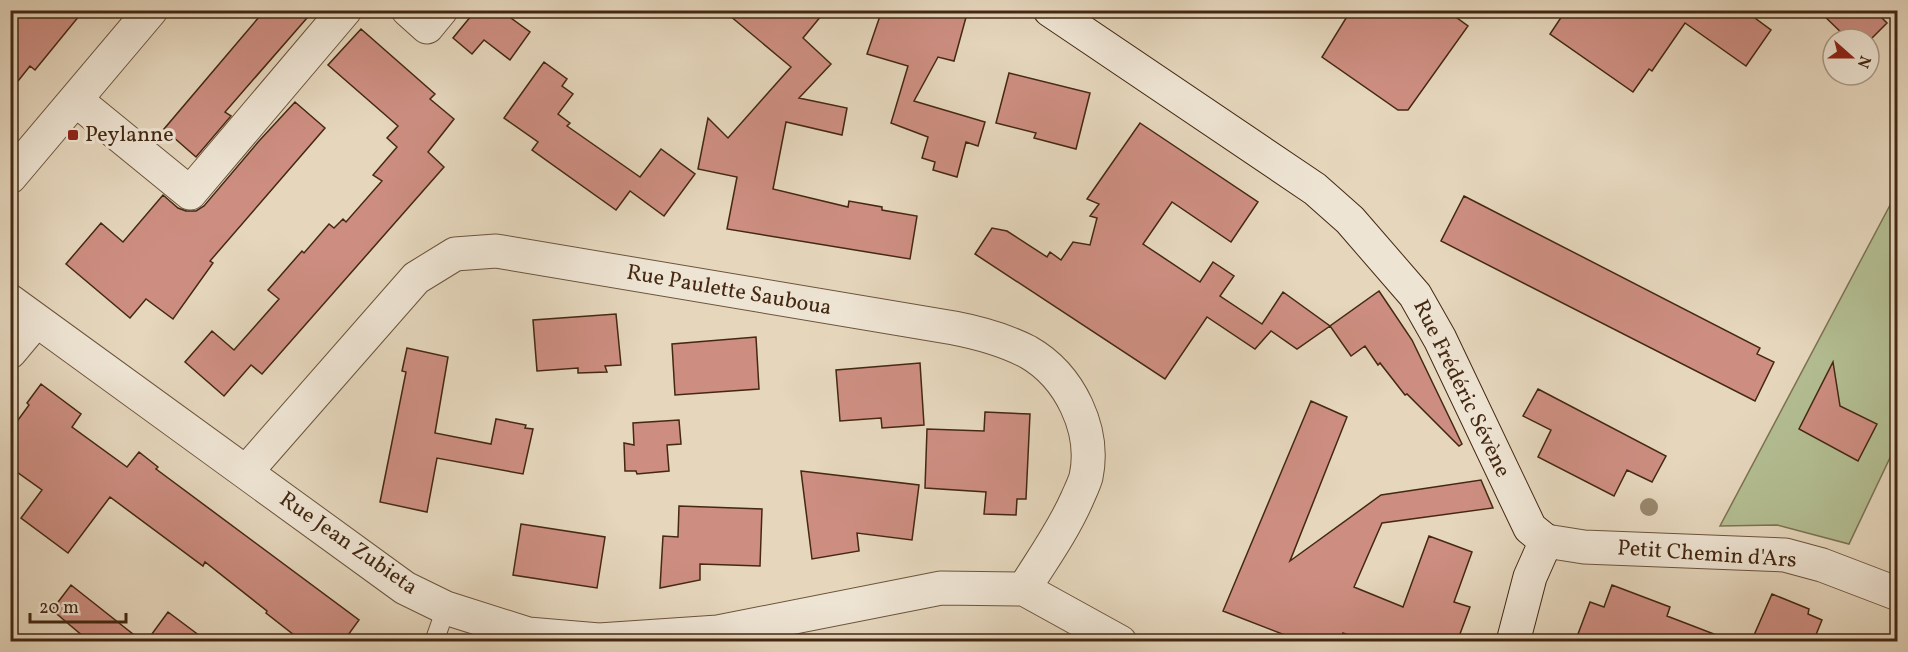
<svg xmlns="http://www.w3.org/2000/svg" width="1908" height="652" viewBox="0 0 1908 652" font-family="Vollkorn,serif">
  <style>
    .green { fill: #b3be92; stroke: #7c7352; stroke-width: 1.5 }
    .building { fill: #cd8e81; stroke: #442812; stroke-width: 1.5 }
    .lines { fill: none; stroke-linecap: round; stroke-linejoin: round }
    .lane-casing { stroke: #6c543c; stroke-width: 20 }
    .street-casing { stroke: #6c543c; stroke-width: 35 }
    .secondary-casing { stroke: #442812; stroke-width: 35 }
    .lane { stroke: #eee4d3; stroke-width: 18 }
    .street { stroke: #eee4d3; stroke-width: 33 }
    .secondary { stroke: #eee4d3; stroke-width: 33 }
    .tree { fill: #99876d }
    .poi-dot { fill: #8f2418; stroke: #eee4d3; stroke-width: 2 }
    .labels { text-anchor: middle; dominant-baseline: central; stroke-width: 6; stroke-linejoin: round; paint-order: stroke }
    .poi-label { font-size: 22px; fill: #442812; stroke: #eee4d3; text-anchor: start }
    .street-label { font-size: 22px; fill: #442812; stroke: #eee4d3 }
  </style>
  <rect width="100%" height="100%" fill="#e5d6bc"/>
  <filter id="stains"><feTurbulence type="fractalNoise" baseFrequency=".00333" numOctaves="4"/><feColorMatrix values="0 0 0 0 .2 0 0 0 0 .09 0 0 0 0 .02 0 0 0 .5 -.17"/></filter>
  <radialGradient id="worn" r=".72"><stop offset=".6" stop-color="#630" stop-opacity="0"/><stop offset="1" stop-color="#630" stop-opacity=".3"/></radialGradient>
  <path class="green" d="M1897,192V443L1849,544L1777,525L1720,526Z"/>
  <path class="building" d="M23,10H84L35,70L30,66L10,91V25Z
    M265,10H314L225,112L231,116L196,157L164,129Z
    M476,10H500L530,32L510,60L484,40L472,54L453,38Z
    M723,10H826L803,38L831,64L799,98L847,108L842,135L786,122L773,189L848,207L849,201L882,207V210L917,216L910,259L727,229L737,177L698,169L708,118L728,138L791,67Z
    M882,10H968L954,61L938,57L914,101L985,122L978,146L966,142L957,177L933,170L935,162L922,158L928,137L891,123L908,66L867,54Z
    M1351,10H1446L1468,26L1408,110H1398L1322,57Z
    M1566,10H1744L1771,30L1746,66L1685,23L1652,71L1649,69L1633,92L1550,34Z
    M1818,10H1874L1887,23L1871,39H1848Z
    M361,29L435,94L430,99L454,119L428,152L444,167L262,374L251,365L224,396L185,362L212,331L234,350L279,299L268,290L302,251L304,253L329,224L334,228L343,219L346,222L382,181L373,175L397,147L387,138L398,126L328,65Z
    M544,62L567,79L562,86L573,94L558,114L570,123L567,126L640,177L661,149L695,174L664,216L630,191L616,210L532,150L538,142L504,118Z
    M1009,73L1090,93L1076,149L1034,138L1036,133L996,123Z
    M295,102L325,128L210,261L213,263L173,319L146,299L130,318L66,264L101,223L123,242L163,195L178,208L186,211H196L204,206L259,141Z
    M1140,123L1258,202L1231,242L1172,202L1143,244L1200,282L1213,262L1234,276L1220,296L1262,324L1283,292L1330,326L1297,349L1271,331L1255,349L1207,317L1165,379L975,254L992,228L1007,231L1047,257L1050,252L1061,260L1073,242L1090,245L1097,218L1090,216L1099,204L1087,199Z
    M1464,196L1760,348L1757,354L1774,362L1755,401L1441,241Z
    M1379,291L1412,340L1462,444L1459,446L1407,394L1405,395L1380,363L1378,365L1365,346L1351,356L1330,326Z
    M616,314L621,365L605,366L607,372L578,373V368L537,371L533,320Z
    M756,337L759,389L675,395L672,344Z
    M407,348L448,357L435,433L491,444L496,419L526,425L525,428L533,429L523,474L437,458L427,512L380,502L406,372L402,371Z
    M1833,362L1840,406L1877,424L1858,461L1799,429Z
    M920,363L924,425L882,428L881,418L840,421L836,370Z
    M41,384L81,414L72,427L127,467L139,452L158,467L156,469L359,620L343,642H303L266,613L267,611L205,562L203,566L110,497L68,553L21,518L42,490L10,467V431L29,405L27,403Z
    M1538,389L1666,456L1652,482L1627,470L1614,496L1538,457L1551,430L1523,416Z
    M1311,401L1347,417L1290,561L1381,495L1481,480L1493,508L1382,523L1354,587L1403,607L1429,536L1472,552L1454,602L1470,607L1457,642H1366L1343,633L1339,642H1303L1223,611Z
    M985,412L1030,414L1026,499H1017L1016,515L984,514L986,492L925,488L927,429L984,431Z
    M679,420L681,444L667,445L669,471L637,474L636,471H625L624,443L634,445L633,423Z
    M801,471L919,485L912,540L857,533L859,551L812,559Z
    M679,506L762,509L760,566L700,564V580L660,588L663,536L678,537Z
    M521,524L605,537L597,588L513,575Z
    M71,585L143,642H90L52,610Z
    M1612,585L1670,607L1667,616L1727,639V642H1575L1590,602L1604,607Z
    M1772,594L1809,609L1808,614L1822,620L1813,642H1751Z
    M168,612L208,642H146Z"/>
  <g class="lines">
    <defs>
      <path id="lane" d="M434,642L446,608"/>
      <path id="street" d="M408,10L427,27L441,10
        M76,100L190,193L345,10
        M10,177L151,10
        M10,301L405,588L446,608L528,634L599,640L718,632L941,588L1024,589L1120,642
        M10,352L36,321
        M246,472L416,278L455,254L496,251L954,328C980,333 1005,340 1028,352C1070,376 1096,430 1086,477C1084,484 1080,492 1077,499C1063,531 1042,560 1024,589
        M1546,541L1584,547L1785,555L1822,565L1898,594"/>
      <path id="secondary" d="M1050,10L1315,189L1350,220L1415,295L1440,339L1530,528L1546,541L1530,577L1513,642"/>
    </defs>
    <use href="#lane" class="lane-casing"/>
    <use href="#street" class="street-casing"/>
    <use href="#secondary" class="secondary-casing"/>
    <use href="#lane" class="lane"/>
    <use href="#street" class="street"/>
    <use href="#secondary" class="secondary"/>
  </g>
  <circle class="tree" cx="1649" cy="507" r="9"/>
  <rect class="poi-dot" x="67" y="129" width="12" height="12" rx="3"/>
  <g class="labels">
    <g class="poi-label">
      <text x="85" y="135">Peylanne</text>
    </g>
    <g class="street-label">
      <text transform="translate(729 291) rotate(10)">Rue Paulette Sauboua</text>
      <text transform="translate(1461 389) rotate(64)">Rue Frédéric Sévène</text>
      <text transform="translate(348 544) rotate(35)">Rue Jean Zubieta</text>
      <text transform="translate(1707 555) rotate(4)">Petit Chemin d'Ars</text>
    </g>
  </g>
  <rect width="1908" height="652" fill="none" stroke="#e5d6bc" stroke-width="36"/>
  <rect x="12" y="12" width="1884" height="628" fill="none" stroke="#442812" stroke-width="3"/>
  <rect x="18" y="18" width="1872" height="616" fill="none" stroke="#442812" stroke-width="1.5"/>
  <g transform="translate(1851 57) rotate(111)"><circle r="28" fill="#eee4d3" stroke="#aa9986" stroke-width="1.5"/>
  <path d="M0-4.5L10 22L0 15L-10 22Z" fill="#8f2418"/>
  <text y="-9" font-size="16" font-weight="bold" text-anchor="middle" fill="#442812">N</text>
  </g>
  <path d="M30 613v9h96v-9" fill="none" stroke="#442812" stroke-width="3"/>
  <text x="39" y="613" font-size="18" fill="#442812" stroke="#eee4d3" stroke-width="4.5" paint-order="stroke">20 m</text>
  <rect width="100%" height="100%" filter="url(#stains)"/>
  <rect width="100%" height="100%" fill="url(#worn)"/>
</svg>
